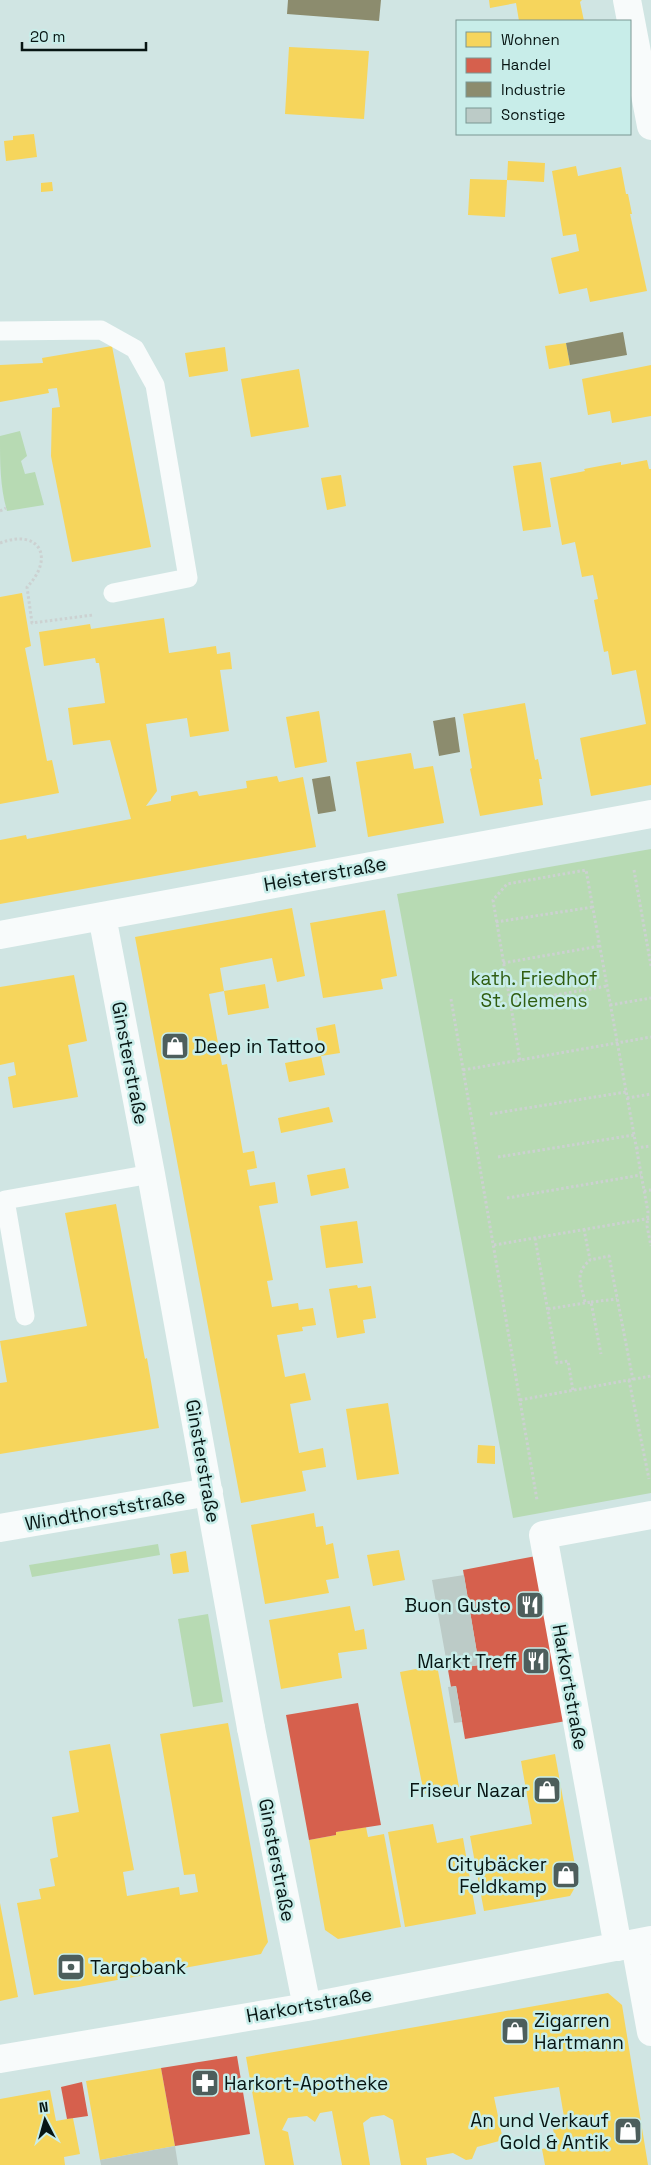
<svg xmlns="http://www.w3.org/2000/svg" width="651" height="2165" viewBox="0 0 651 2165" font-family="'Space Grotesk',sans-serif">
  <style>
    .green { fill: #b7dab3 }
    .homes { fill: #f6d55c }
    .shops { fill: #d6604d }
    .industry { fill: #8c8c6e }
    .building { fill: #bccbc7 }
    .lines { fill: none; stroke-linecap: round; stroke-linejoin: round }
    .path { stroke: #ccd1d1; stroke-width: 3; stroke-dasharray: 2.5 2.5; stroke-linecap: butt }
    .service { stroke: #f8fbfb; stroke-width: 19 }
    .pedestrian { stroke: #f8fbfb; stroke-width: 28 }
    .minor { stroke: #f8fbfb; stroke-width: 28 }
    .tertiary { stroke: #f8fbfb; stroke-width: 28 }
    .labels { text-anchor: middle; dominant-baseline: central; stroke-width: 5; stroke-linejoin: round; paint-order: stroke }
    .street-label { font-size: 19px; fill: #071513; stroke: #c8ede9 }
    .park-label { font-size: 19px; fill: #305d11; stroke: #c8ede9 }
    .poi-label { font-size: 19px; fill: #071513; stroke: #c8ede9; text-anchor: end }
  </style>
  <rect width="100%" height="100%" fill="#d0e5e3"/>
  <path class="green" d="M20,431L27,456L21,461L25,474L35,472L44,505L7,511C0,487 0,462 0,436Z
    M651,849V1493L513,1518L397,894Z
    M158,1544L160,1555L32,1577L29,1565Z
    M208,1614L223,1702L193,1707L178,1619Z"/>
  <path class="homes" d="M489,0H582L580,2L584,21H519L516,3L490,8Z
    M289,47L369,51L364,119L285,114Z
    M34,134L37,157L6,161L4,141L13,140V136Z
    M508,161L545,163L544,182L507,180Z
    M576,166L578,176L621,167L626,194H628L632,214H630L647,291L590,302L587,288L559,294L551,258L579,251L576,234L563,236L552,171Z
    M470,179L507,180L505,217L468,215Z
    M52,182L53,191L41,192V183Z
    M566,343L570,365L549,369L545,346Z
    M112,346L151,547L72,562L51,456L52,408L60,407L57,388L48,389L49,393L0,402V365L43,363L42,358Z
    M225,347L228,371L189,377L185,353Z
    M651,365V416L612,423L610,411L588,415L582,379Z
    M299,369L309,427L251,437L241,379Z
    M647,460L649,469H651V785L591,796L580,738L646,724L636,670L612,675L608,651L604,652L594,600L598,599L593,575L582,577L575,542L562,545L550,478L585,471L584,469L621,462V465Z
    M541,462L551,527L523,531L513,466Z
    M341,475L346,506L327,510L321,478Z
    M22,593L31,646L25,648L47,761L52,760L59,793L0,804V597Z
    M164,618L169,653L216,646L217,654L230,652L232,669L220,670L229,731L190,737L187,718L146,724L157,791L146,806L171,801V796L197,791L199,796L247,788L246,781L277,776L279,782L303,777L316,847L0,904V840L26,835L27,839L131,819L110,740L73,745L68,708L105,703L99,663H96L95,658L44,666L39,632L90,624L91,629Z
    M525,703L535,760L538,759L542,779H539L543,805L480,816L470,769L472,768L463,714Z
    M319,711L327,762L295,768L286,717Z
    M411,753L414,769L433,766L444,823L368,837L356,762Z
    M292,908L305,976L277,982L272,958L220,968L224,991L209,994L222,1065L227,1064L243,1153L254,1151L257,1168L247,1170L250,1186L275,1182L278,1203L259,1206L273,1280L267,1281L272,1307L298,1303L299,1310L313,1308L316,1325L302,1327L303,1331L277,1335L285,1377L305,1373L311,1400L290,1404L299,1453L323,1448L326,1467L302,1471L306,1491L241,1503L135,937Z
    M385,910L397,976L381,979L383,989L323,998L310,923Z
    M74,975L87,1041L68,1045L78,1097L13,1108L8,1077L16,1075L14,1062L0,1065V987Z
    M265,984L269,1008L228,1015L224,991Z
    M335,1024L340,1053L321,1056L316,1028Z
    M321,1056L325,1075L289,1082L285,1063Z
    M329,1107L333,1122L281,1133L278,1118Z
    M345,1168L349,1188L311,1196L307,1175Z
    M116,1204L145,1359L147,1358L159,1428L0,1454V1383L7,1382L0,1341L87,1326L65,1213Z
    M357,1221L363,1263L326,1268L320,1226Z
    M357,1285L358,1288L371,1286L376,1318L363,1320L365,1333L337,1338L329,1289Z
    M388,1403L399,1474L357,1480L346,1409Z
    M478,1445L495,1446V1464L477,1463Z
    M314,1513L316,1527L323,1526L326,1545L333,1543L339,1578L326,1580L329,1593L265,1604L251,1525Z
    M399,1550L405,1580L373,1586L367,1555Z
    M186,1551L189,1572L173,1574L170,1554Z
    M350,1606L355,1631L364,1629L367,1649L338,1653L342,1678L281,1689L269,1620Z
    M437,1665L459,1787L424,1794L400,1672Z
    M228,1723L268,1942L264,1948L261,1954L34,1995L17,1903L41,1899L39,1889L55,1886L50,1859L58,1857L52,1817L79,1812L69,1751L110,1744L134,1870L123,1872L127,1896L179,1887L180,1895L198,1892L195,1874L184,1875L160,1734Z
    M555,1754L578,1882L570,1896L484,1911L470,1836L532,1824L521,1761Z
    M433,1824L437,1843L463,1838L476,1914L405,1927L388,1832Z
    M366,1827L368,1837L384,1834L401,1927L338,1939L325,1930L309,1840L336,1835V1832Z
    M0,1903L18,1997L0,2001Z
    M608,1993L622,2005L648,2165H545L542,2149L557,2146L552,2125L565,2123L559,2087L494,2097L503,2140L477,2147L472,2159L466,2160L453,2153L426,2158L427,2165H401L393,2120L384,2115L371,2117L363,2123L370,2165H342L332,2111L320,2113L315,2122L307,2116L288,2118L282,2130L288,2132L294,2165H265L246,2057Z
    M161,2068L175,2146L100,2160L86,2081Z
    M50,2090L56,2121L73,2118L80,2154L64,2157L65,2165H0V2099Z"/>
  <path class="shops" d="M536,1556L566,1721L465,1739L456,1686L451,1687L448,1670L479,1665L463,1570Z
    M358,1703L381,1825L336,1832V1835L309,1840L286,1715Z
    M237,2056L250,2134L175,2146L161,2068Z
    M82,2082L88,2116L67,2119L61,2087Z"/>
  <path class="industry" d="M288,0H381L379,21L287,14Z
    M623,332L627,355L570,365L566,343Z
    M455,717L460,752L439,756L433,721Z
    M330,776L336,811L318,814L312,779Z"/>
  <path class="building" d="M464,1575L479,1665L448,1670L432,1580Z
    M456,1686L462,1722L454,1723L448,1687Z
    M175,2146L178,2165H101L100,2160Z"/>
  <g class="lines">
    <path class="path" d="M0,511L6,508
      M0,543C40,528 55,558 27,587L32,623L93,615
      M634,870L651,966
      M496,922L593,907
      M503,963L600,946
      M451,999L537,1500
      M510,1003L607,986
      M610,1005L651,998
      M520,1060L493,900L507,884L586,870L648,1212L647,1226L651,1246
      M463,1070L651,1037
      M627,1098L651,1094
      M490,1114L626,1092
      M636,1148L651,1146
      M498,1157L634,1135
      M644,1191L651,1190
      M507,1198L641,1175
      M584,1229L590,1260L609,1256L633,1380
      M535,1238L557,1363L568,1361L573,1391
      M494,1245L651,1218
      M585,1302C581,1284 574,1274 590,1260
      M591,1302L617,1299
      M548,1309L591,1302L601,1354
      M629,1380L649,1479
      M520,1400L651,1376"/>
    <path class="service" d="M0,331L101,330L135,349L155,385L188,578L113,593
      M25,1316L5,1200L151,1174"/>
    <path class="pedestrian" d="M251,1728L307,2007
      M635,1944L651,2032
      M618,1947L543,1535L651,1515
      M0,2059L307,2007L651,1940"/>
    <path class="minor" d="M102,916L151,1174L251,1728
      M0,935L651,814
      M0,1528L209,1492"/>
    <path class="tertiary" d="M627,0L651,126"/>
  </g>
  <defs>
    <symbol id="shop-square" viewBox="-11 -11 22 22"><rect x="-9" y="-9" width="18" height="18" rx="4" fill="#4d5e5c" stroke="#c8ede9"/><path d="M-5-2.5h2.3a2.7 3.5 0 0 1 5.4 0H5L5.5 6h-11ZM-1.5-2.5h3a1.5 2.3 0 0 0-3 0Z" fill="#fff"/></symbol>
    <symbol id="restaurant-square" viewBox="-11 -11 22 22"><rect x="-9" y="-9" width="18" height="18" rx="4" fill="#4d5e5c" stroke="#c8ede9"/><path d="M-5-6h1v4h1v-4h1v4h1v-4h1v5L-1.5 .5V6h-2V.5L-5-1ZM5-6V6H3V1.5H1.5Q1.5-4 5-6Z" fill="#fff"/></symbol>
    <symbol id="bank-square" viewBox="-11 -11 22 22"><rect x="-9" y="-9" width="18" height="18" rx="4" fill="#4d5e5c" stroke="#c8ede9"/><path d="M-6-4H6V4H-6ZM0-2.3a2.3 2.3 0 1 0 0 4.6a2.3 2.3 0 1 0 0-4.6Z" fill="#fff"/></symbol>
    <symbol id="pharmacy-square" viewBox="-11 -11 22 22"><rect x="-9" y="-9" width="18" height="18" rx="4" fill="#4d5e5c" stroke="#c8ede9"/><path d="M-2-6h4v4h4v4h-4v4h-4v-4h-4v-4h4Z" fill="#fff"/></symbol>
  </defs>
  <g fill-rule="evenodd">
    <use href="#shop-square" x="159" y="1030" width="32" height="32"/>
    <use href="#restaurant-square" x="514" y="1589" width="32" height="32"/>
    <use href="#restaurant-square" x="520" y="1645" width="32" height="32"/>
    <use href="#shop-square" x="531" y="1774" width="32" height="32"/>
    <use href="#shop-square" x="550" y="1859" width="32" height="32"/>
    <use href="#bank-square" x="55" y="1951" width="32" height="32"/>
    <use href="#shop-square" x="499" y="2015" width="32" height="32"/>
    <use href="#pharmacy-square" x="189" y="2067" width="32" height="32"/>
    <use href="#shop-square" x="612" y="2115" width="32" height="32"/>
  </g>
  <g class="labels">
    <g class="street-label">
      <text transform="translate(325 874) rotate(-10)">Heisterstraße</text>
      <text transform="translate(130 1063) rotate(79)">Ginsterstraße</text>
      <text transform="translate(203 1461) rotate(80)">Ginsterstraße</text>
      <text transform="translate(105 1510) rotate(-10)">Windthorststraße</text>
      <text transform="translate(570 1687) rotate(80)">Harkortstraße</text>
      <text transform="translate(277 1860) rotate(79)">Ginsterstraße</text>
      <text transform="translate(309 2005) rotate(-10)">Harkortstraße</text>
    </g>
    <g class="park-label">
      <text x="534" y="978">kath. Friedhof<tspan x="534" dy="22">St. Clemens</tspan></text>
    </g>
    <g class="poi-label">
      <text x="194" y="1046" text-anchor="start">Deep in Tattoo</text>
      <text x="511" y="1605">Buon Gusto</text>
      <text x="517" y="1661">Markt Treff</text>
      <text x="528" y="1790">Friseur Nazar</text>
      <text x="547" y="1864">Citybäcker<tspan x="547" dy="22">Feldkamp</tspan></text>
      <text x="90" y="1967" text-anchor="start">Targobank</text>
      <text x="534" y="2020" text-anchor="start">Zigarren<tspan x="534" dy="22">Hartmann</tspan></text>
      <text x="224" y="2083" text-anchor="start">Harkort-Apotheke</text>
      <text x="609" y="2120">An und Verkauf<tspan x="609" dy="22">Gold &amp; Antik</tspan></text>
    </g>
  </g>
  <rect x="456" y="20" width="175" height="115" fill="#c8ede9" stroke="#7b9793"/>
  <rect x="466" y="32" width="25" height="15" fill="#f6d55c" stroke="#7b9793"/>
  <text x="501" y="45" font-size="15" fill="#071513">Wohnen</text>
  <rect x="466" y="58" width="25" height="15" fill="#d6604d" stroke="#7b9793"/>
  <text x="501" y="70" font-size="15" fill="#071513">Handel</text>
  <rect x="466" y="82" width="25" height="15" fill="#8c8c6e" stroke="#7b9793"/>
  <text x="501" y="95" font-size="15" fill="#071513">Industrie</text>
  <rect x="466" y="108" width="25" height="15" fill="#bccbc7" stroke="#7b9793"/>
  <text x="501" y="120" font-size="15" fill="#071513">Sonstige</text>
  <g transform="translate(45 2120) rotate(354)" stroke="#c8ede9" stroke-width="4" paint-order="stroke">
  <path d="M0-4L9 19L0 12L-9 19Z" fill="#071513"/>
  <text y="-8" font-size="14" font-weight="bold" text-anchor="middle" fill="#071513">N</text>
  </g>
  <path d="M22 42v8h124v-8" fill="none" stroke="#071513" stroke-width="2.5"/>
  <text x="30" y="42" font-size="15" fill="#071513" stroke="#c8ede9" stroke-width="4" paint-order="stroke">20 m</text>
</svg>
